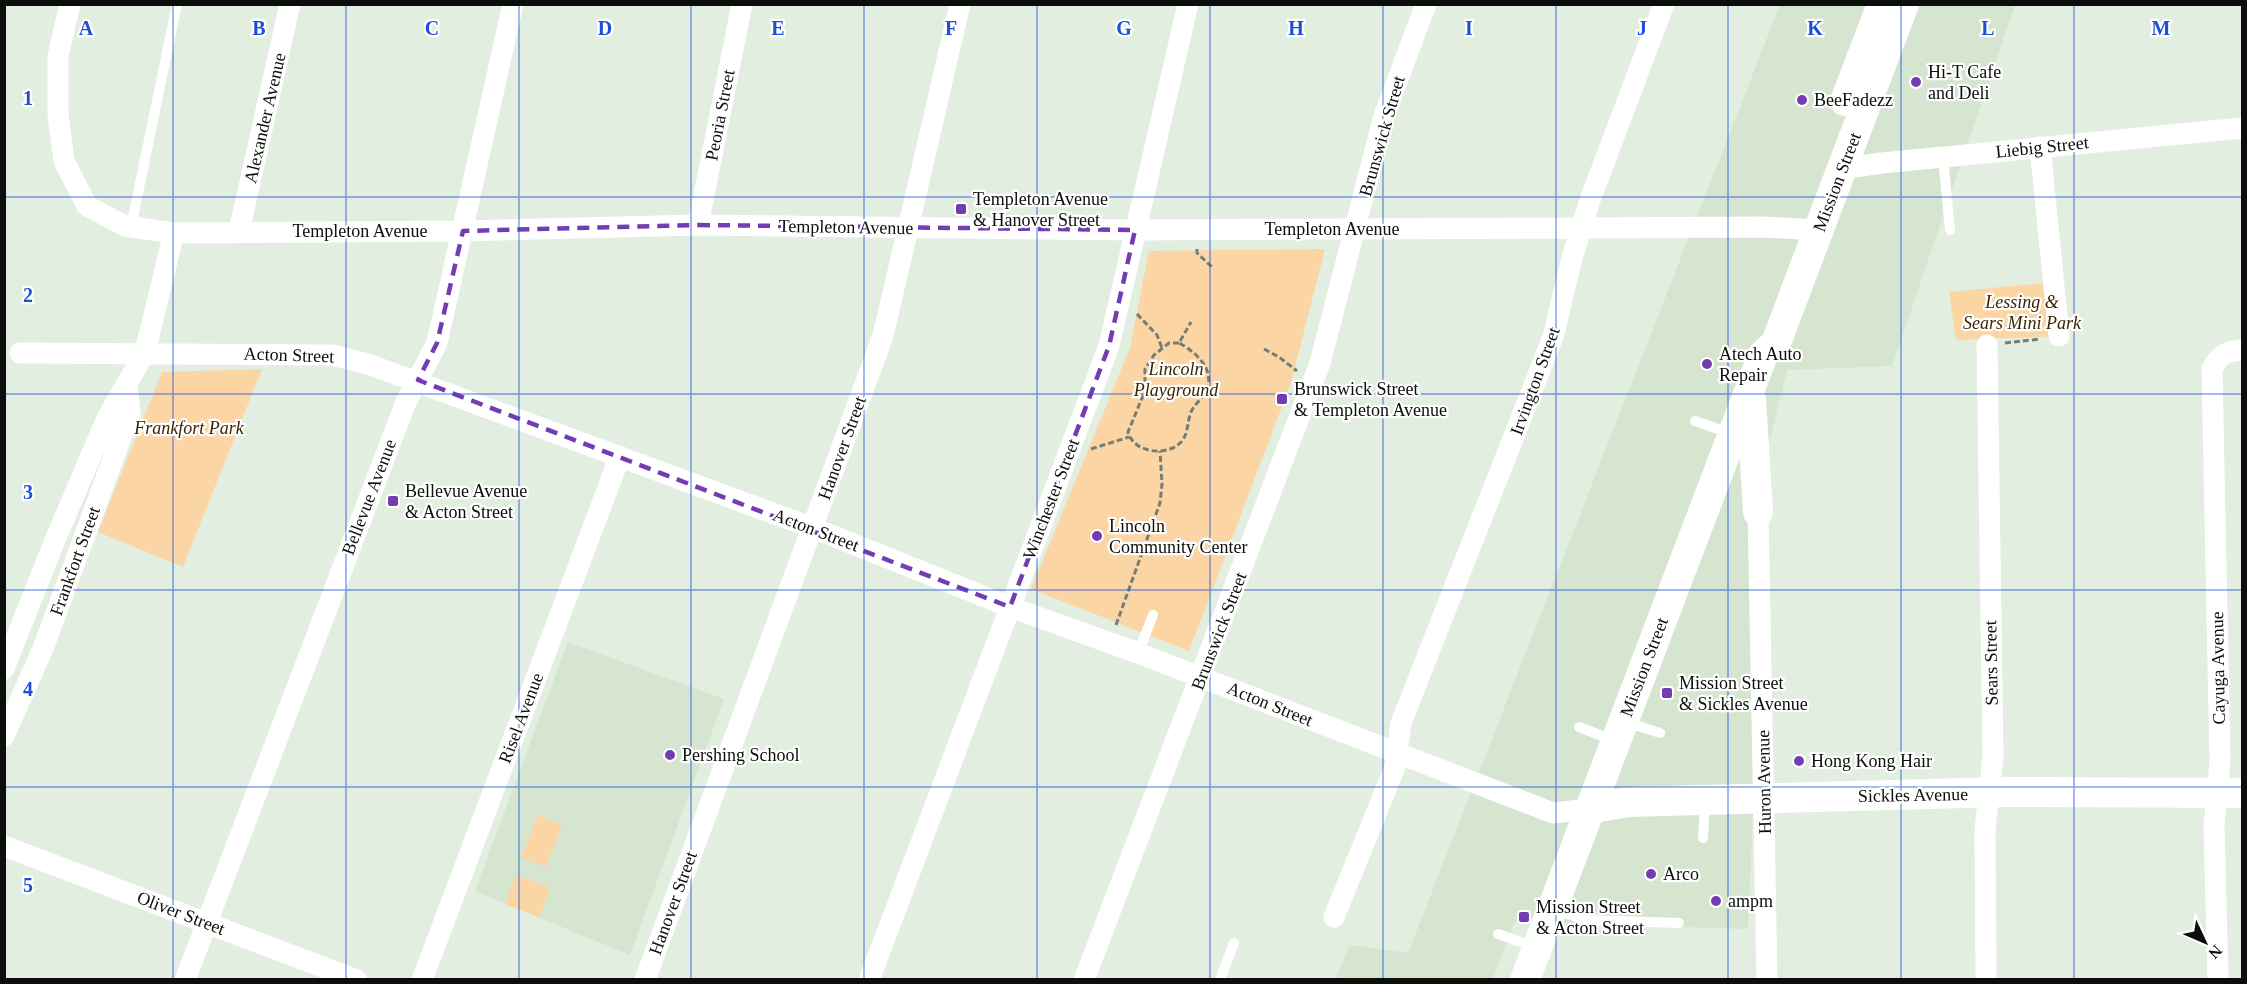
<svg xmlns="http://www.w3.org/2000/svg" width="2247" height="984" viewBox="0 0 2247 984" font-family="'Times New Roman',serif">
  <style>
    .built { fill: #d5e5d0 }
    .green { fill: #fbd5a4 }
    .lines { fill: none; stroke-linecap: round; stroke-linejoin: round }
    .path { stroke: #767e74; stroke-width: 3; stroke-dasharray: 6 3; stroke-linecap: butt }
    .lane { stroke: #fff; stroke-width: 10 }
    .street { stroke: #fff; stroke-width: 21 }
    .secondary { stroke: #fff; stroke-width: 30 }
    .marked { fill: none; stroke: #733cb2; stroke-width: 4.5; stroke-dasharray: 12 8; stroke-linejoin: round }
    .grid { fill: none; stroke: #1d4ed8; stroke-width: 1.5; stroke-opacity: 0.55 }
    .poi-dot { fill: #733cb2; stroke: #fff; stroke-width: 2 }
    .labels { text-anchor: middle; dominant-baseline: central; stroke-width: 4.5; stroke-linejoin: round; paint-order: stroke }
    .poi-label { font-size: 18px; fill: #0b0e0a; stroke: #fff; text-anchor: start }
    .street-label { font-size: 18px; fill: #0b0e0a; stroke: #fff }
    .park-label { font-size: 18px; font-style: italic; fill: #3b2503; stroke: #fff }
    .grid-label { font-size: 20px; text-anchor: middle; font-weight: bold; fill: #1d4ed8; stroke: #fff; stroke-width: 4.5; stroke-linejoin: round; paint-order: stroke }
  </style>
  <rect width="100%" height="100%" fill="#e2eedf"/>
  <path class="built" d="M1780,5H2015L1892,366L1787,370L1749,523L1755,768L1748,929L1514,922L1493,979L1335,980L1350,945L1408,953Z
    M568,642L724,699L630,955L475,891Z"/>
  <path class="green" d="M1325,249L1291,383L1189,651L1031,589L1130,348L1149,251Z
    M2054,282L2059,336L1956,340L1949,292Z
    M262,369L183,567L98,532L162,372Z
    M538,815L562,825L546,867L521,858Z
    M516,875L550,888L539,917L505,904Z"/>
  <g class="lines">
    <path class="path" d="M1197,249V253L1212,267
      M1137,314L1157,335L1162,348
      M1179,343H1169L1154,355L1145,369V391L1128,432C1134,454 1169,457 1182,441C1189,432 1187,419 1192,410C1196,403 1203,398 1206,391C1216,370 1196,352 1179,343L1191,322
      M2005,343L2040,339
      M1264,349L1279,357L1297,371
      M1091,449L1129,437
      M1116,625L1160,503L1162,484L1160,451"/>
    <path class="lane" d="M1943,157L1950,230
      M131,227L177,4
      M1695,421L1732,434
      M1138,653L1153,615
      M1626,722L1660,733
      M1579,727L1615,741
      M1703,838L1705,801
      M1555,910L1586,920L1679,923
      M1498,934L1537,948
      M1220,980L1234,943"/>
    <path class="street" d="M70,4L58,56V115L64,161L87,206L125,226L174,233L463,231L698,225L1135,230L1763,227L1818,230
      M2040,147L2059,336
      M1841,169L1882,163L2242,128
      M698,225L742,4
      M239,231L290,4
      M20,353L332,355L368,364L813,528L1010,607L1138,653L1553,813L1590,809
      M1758,512L1767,980
      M4,669L53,545L107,418L145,352L174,233
      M4,736L42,651L130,413L127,383
      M4,846L357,980
      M1334,917L1395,767L1401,723L1553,337L1572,258L1590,200L1664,4
      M185,980L406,402L437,343L513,4
      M422,980L620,456
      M645,980L883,336L960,4
      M869,980L1109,346L1188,4
      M1084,980L1320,363L1384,116L1426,4
      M1986,980L1985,830L1993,756L1987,345
      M2218,980L2214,825L2220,762L2212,369C2219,355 2227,351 2242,350"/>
    <path class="secondary" d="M1845,101L1882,4
      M1751,399L1758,512
      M1590,809L1627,802L2005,792L2242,793
      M1525,980L1763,355L1776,343L1904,4"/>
  </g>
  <path class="marked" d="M698,225L1135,230L1109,346L1010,607L418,380L437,343L463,231Z"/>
  <path class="grid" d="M173,4V980M346,4V980M519,4V980M691,4V980M864,4V980M1037,4V980M1210,4V980M1383,4V980M1556,4V980M1728,4V980M1901,4V980M2074,4V980M4,197H2242M4,394H2242M4,590H2242M4,787H2242"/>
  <g class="poi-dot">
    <circle cx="1916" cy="82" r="6"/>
    <circle cx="1802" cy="100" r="6"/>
    <rect x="955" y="203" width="12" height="12" rx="3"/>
    <circle cx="1707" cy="364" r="6"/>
    <rect x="1276" y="393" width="12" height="12" rx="3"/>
    <rect x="387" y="495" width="12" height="12" rx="3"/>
    <circle cx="1097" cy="536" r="6"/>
    <rect x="1661" y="687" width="12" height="12" rx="3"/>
    <circle cx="670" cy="755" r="6"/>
    <circle cx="1799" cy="761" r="6"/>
    <circle cx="1651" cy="874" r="6"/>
    <circle cx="1716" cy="901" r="6"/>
    <rect x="1518" y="911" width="12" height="12" rx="3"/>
  </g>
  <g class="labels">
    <g class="poi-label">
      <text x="1928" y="72">Hi-T Cafe<tspan x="1928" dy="21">and Deli</tspan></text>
      <text x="1814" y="100">BeeFadezz</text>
      <text x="973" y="199">Templeton Avenue<tspan x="973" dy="21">&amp; Hanover Street</tspan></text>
      <text x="1719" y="354">Atech Auto<tspan x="1719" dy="21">Repair</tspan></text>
      <text x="1294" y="389">Brunswick Street<tspan x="1294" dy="21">&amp; Templeton Avenue</tspan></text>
      <text x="405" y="491">Bellevue Avenue<tspan x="405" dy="21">&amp; Acton Street</tspan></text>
      <text x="1109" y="526">Lincoln<tspan x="1109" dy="21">Community Center</tspan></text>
      <text x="1679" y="683">Mission Street<tspan x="1679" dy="21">&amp; Sickles Avenue</tspan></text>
      <text x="682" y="755">Pershing School</text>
      <text x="1811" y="761">Hong Kong Hair</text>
      <text x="1663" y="874">Arco</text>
      <text x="1728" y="901">ampm</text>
      <text x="1536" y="907">Mission Street<tspan x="1536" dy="21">&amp; Acton Street</tspan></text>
    </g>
    <g class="street-label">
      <text transform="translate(720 115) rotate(-79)">Peoria Street</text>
      <text transform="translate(265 118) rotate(-77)">Alexander Avenue</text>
      <text transform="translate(1382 136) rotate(-74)">Brunswick Street</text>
      <text transform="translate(2042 147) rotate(-6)">Liebig Street</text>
      <text transform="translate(1837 182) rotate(-69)">Mission Street</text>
      <text transform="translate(846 227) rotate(1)">Templeton Avenue</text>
      <text x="1332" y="229">Templeton Avenue</text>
      <text x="360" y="231">Templeton Avenue</text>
      <text transform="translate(289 355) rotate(2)">Acton Street</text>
      <text transform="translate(1535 381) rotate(-70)">Irvington Street</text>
      <text transform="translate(842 448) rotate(-70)">Hanover Street</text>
      <text transform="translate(369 497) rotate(-69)">Bellevue Avenue</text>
      <text transform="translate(1051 499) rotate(-69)">Winchester Street</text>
      <text transform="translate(816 530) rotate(21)">Acton Street</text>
      <text transform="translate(75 561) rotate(-70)">Frankfort Street</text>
      <text transform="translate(1219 631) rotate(-69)">Brunswick Street</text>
      <text transform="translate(1991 663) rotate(-91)">Sears Street</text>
      <text transform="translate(1644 667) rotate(-69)">Mission Street</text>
      <text transform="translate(2218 668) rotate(-91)">Cayuga Avenue</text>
      <text transform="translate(1270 704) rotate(22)">Acton Street</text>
      <text transform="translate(521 718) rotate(-69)">Risel Avenue</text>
      <text transform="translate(1764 782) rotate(-91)">Huron Avenue</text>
      <text transform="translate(1913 795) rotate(-1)">Sickles Avenue</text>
      <text transform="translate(673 903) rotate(-70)">Hanover Street</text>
      <text transform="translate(181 913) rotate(21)">Oliver Street</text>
    </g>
    <g class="park-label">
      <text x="2022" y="302">Lessing &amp;<tspan x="2022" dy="21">Sears Mini Park</tspan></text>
      <text x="1176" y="369">Lincoln<tspan x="1176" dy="21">Playground</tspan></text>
      <text x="189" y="428">Frankfort Park</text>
    </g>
  </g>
  <g class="grid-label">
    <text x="86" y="35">A</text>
    <text x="259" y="35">B</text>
    <text x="432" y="35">C</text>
    <text x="605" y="35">D</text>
    <text x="778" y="35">E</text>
    <text x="951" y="35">F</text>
    <text x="1124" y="35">G</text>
    <text x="1296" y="35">H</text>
    <text x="1469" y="35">I</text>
    <text x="1642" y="35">J</text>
    <text x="1815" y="35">K</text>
    <text x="1988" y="35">L</text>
    <text x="2161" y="35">M</text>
    <text x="28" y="105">1</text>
    <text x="28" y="302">2</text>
    <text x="28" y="499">3</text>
    <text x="28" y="696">4</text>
    <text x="28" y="892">5</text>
  </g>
  <rect width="2247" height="984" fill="none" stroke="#0b0e0a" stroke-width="12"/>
  <g transform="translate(2205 942) rotate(134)" stroke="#ffffff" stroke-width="4.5" paint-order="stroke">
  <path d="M0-4.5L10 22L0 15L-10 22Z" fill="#0b0e0a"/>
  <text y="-9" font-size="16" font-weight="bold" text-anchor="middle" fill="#0b0e0a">N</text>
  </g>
</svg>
